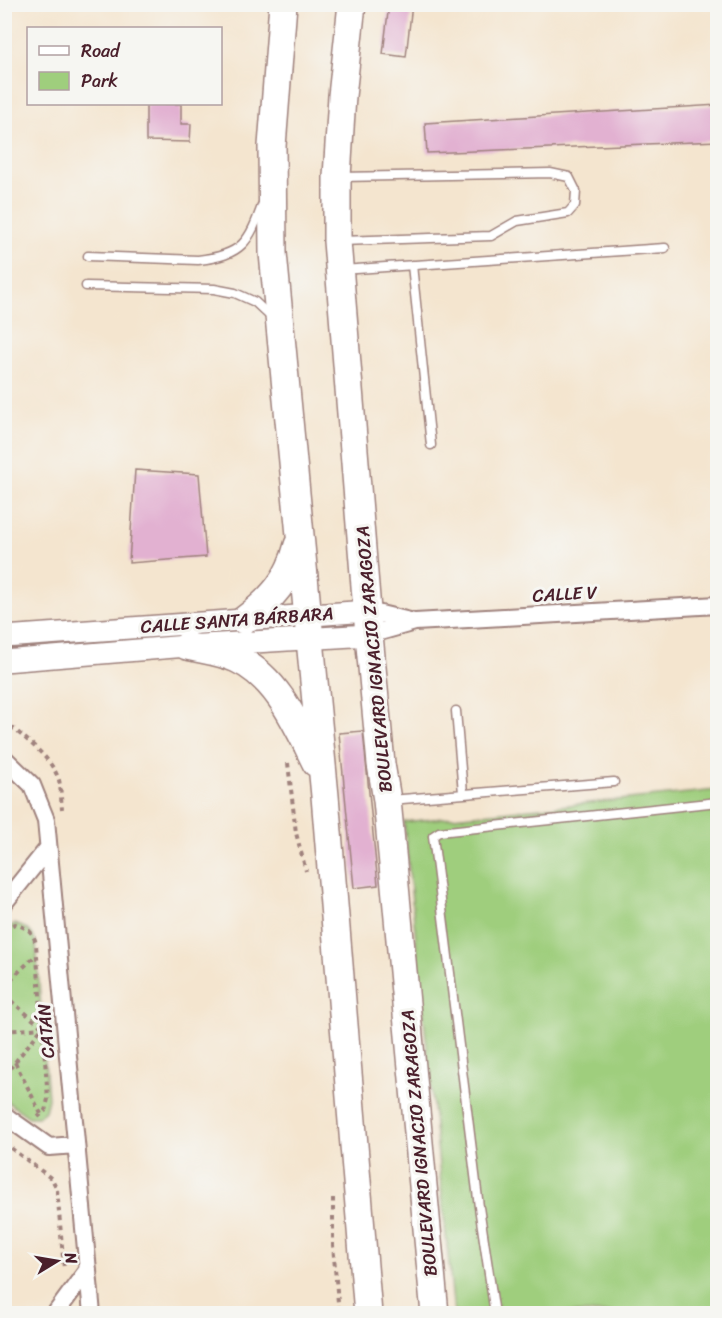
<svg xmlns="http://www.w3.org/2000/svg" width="722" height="1318" viewBox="0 0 722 1318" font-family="Sriracha,sans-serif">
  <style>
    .green { fill: #9fce7d; stroke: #747654; stroke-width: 1.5 }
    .building { fill: #e2b1d1 }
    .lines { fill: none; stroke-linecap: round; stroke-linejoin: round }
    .service-casing { stroke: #9f827d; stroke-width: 11 }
    .minor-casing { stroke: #9f827d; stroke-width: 20 }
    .tertiary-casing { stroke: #9f827d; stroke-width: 24 }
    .primary-casing { stroke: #9f827d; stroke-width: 30 }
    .path { stroke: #9f827d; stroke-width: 4; stroke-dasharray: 4.5 4.5; stroke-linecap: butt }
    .service { stroke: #fff; stroke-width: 8 }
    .minor { stroke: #fff; stroke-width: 16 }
    .tertiary { stroke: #fff; stroke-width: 21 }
    .primary { stroke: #fff; stroke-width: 27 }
    .labels { text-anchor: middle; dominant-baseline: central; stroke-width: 6; stroke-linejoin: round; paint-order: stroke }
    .street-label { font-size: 18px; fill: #4a1f2b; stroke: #f6f6f2 }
  </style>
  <rect width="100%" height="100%" fill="#f6f6f2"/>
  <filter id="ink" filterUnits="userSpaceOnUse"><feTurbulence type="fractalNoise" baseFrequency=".0167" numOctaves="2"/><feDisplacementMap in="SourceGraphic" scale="12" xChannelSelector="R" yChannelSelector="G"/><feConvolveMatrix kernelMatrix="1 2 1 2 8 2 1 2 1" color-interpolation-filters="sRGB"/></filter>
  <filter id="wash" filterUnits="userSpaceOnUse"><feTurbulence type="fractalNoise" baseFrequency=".008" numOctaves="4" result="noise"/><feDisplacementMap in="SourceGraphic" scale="24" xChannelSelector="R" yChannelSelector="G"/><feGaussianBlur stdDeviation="1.35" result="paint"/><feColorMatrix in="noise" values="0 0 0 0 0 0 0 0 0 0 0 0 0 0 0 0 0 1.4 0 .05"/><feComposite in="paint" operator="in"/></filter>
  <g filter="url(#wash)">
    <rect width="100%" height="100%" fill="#f4e5cf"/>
    <path class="green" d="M717,790V1313H454L404,822Z
      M15,924C27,928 33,931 36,944L48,1099L45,1111L38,1117H29L5,1100V929Z"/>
    <g id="blocks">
      <path class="building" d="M389,4H412L406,57L383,54Z
        M146,104H181V124H191L190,142L146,141Z
        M718,105V141L427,153L425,123Z
        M135,470L199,474L206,557L129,563Z
        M363,731L378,885L354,888L339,733Z"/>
    </g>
  </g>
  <g filter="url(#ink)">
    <use href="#blocks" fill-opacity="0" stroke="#9f827d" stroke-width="1.5"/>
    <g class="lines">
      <defs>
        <path id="service" d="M341,241L491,236L517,221L568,213L575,205L576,191L569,177L550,173L341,177
          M88,256L198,260C243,255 249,242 263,203
          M412,265L431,445
          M342,270L665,248
          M86,286L214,289L235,293L255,302L272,318
          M456,711L463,793
          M390,800L614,782
          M495,1314L479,1207L433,836L439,832L718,802
          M699,1314L718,1312"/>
        <path id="minor" d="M368,611L414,622
          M369,635L415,622L718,605
          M4,758L32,785L46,820L92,1314
          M4,903L48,848
          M4,1115L49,1147L76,1145
          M55,1314L88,1269"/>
        <path id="tertiary" d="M4,637L368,611
          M4,661L187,646L369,635"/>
        <path id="primary" d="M283,4L272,146L273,253L325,796L368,1314
          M352,4L342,96L337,177V241L369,635L381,764L387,800L435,1314
          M244,620C273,598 289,580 298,545
          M187,646C203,650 222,652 237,659C278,678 297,725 316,763"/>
      </defs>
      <use href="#service" class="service-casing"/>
      <use href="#minor" class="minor-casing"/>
      <use href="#tertiary" class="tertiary-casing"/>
      <use href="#primary" class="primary-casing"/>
      <path class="path" d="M4,721C23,737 51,756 59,780C61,789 61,800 62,809
        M288,763L296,833L306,871
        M4,929L15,924C27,928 33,931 36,944L48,1099L45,1111L38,1117
        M4,986L36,955
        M4,995L42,1027
        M4,1031L43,1028
        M15,1062L41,1114
        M4,1076L42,1028
        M4,1143L52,1179L57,1189L64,1269
        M333,1198V1245L339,1314"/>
      <use href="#service" class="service"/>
      <use href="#minor" class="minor"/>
      <use href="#tertiary" class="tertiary"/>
      <use href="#primary" class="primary"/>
    </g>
  </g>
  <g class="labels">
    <g class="street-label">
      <text transform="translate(565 594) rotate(-3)">CALLE V</text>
      <text transform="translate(237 620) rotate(-4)">CALLE SANTA BÁRBARA</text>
      <text transform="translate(374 659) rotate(-95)">BOULEVARD IGNACIO ZARAGOZA</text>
      <text transform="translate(46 1031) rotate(-95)">CATÁN</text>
      <text transform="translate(419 1143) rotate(-95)">BOULEVARD IGNACIO ZARAGOZA</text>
    </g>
  </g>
  <rect width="722" height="1318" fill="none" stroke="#f6f6f2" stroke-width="24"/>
  <rect x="27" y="27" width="195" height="78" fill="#f6f6f2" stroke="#b1a0a2" stroke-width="1.5"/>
  <rect x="39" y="46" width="30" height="9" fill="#ffffff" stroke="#b1a0a2" stroke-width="1.5"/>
  <text x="81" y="57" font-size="18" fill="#4a1f2b">Road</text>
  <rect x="39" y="72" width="30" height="18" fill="#9fce7d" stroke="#b1a0a2" stroke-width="1.5"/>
  <text x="81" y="87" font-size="18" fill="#4a1f2b">Park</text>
  <g transform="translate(57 1261) rotate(79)" stroke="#f6f6f2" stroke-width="4.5" paint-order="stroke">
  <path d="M0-4.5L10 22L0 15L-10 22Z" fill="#4a1f2b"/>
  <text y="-9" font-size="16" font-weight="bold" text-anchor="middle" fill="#4a1f2b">N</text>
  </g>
</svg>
